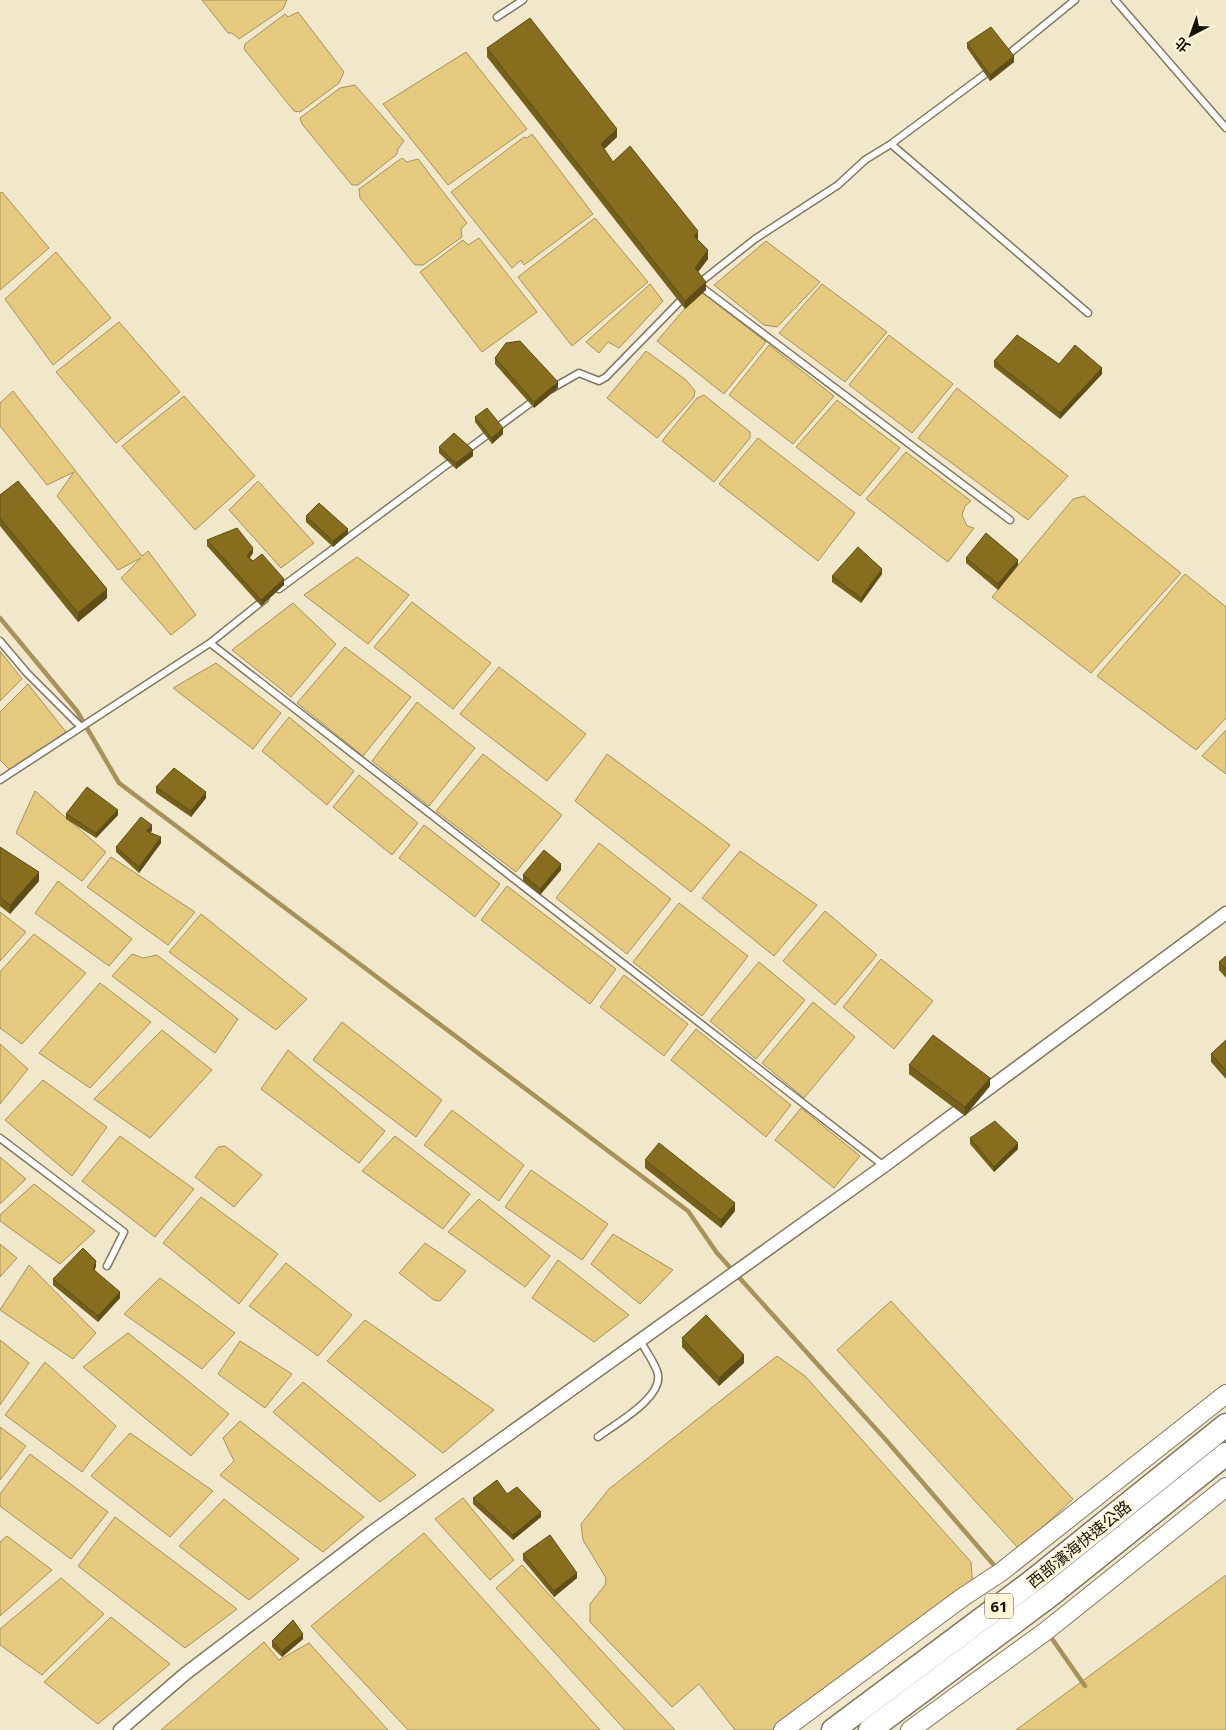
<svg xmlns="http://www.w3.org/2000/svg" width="1226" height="1730" viewBox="0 0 1226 1730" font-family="'Open Sans','Noto Sans TC',sans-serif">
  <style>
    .water { fill: #e4c97e; stroke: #a6925a }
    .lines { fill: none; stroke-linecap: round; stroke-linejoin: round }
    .stream { stroke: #a6925a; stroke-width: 4.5 }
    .lane-casing { stroke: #81785f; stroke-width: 9 }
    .street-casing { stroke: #81785f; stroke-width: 15 }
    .secondary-casing { stroke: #81785f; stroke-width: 20 }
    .highway-casing { stroke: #81785f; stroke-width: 25 }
    .lane { stroke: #fff; stroke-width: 6 }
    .street { stroke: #fff; stroke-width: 12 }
    .secondary { stroke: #fff; stroke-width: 18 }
    .highway { stroke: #fff; stroke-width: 22 }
    .wall { fill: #745f1b }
    .shaded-wall { fill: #5e4d16 }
    .building { fill: #876e1f; stroke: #5e4d16 }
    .labels { text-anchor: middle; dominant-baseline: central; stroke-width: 4.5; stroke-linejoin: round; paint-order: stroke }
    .shield { fill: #fef4d8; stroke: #5a5546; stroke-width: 1 }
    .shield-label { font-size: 15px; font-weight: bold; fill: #141107 }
    .street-label { font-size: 16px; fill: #141107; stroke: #fef4d8 }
  </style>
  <rect width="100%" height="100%" fill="#f1e7cb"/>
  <path class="water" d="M202,0H287L283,9L239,39L232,33H228Z
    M298,12L344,72L339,83L300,112L294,111L244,49L245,44L285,14L288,17Z
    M466,52L527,129L448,185L383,104Z
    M355,85L404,141L398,149L397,154L358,185H352L302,124L300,118L340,88Z
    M532,134L593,214L524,265L521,260L512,268L451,192L524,137L527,138Z
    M402,158L407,162L418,159L467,223L461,229L462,237L423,265H415L360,198L359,189Z
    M2,192L49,248L0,290V193Z
    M595,218L648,282L572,346L518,277Z
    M479,238L537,312L482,352L420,272L463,240L468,245Z
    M766,241L820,282L777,327L764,325L714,285Z
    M56,252L111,318L53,365L5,299Z
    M650,284L663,301L619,348L608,342L599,353L586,342Z
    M822,284L887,332L845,382L779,333Z
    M700,291L766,342L724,394L657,341Z
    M119,322L180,392L116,443L56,372Z
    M889,335L953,384L912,433L849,385Z
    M769,345L834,396L793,444L729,395Z
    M646,351L686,380L695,391L694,397L657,438L607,398Z
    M957,388L1068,476L1028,520L918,438Z
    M13,391L142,556L148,551L196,615L171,635L121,578L141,558L118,570L57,496L74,472L47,485L0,426V403Z
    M704,395L750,432V438L714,482L662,441L697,398Z
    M184,396L255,476L195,530L122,446Z
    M837,400L900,448L860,496L796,447Z
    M758,438L855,513L818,561L719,484Z
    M906,452L971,501L965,506L962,515L967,526L974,528L948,562L866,499Z
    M258,481L314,543L281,568L229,510Z
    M1084,496L1181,573L1091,673L992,597L1073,499Z
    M357,557L409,595L368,644L304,595Z
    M1185,574L1226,607V718L1196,750L1097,676Z
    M412,602L491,663L453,709L374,647Z
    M293,603L336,644L291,697L232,650Z
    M345,647L411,697L363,756L297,703Z
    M0,651L22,679L0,701Z
    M216,663L281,713L253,749L173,688Z
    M499,667L586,734L547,781L460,714Z
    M28,684L66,732L13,773L0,760V712Z
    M417,702L475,748L429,806L372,761Z
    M289,717L354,771L327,805L262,751Z
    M1226,730V774L1202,756Z
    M483,754L562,815L516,872L436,811Z
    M607,754L730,845L691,892L575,801Z
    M359,775L418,823L392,855L333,807Z
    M35,791L106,852L82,881L16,833Z
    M424,825L500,884L475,917L399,858Z
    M599,843L671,899L627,954L556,898Z
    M740,851L817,905L774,956L702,898Z
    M111,857L195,912L168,945L87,887Z
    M58,881L132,939L109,966L35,913Z
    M507,886L616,969L590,1004L481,920Z
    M679,903L748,956L702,1016L633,962Z
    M825,911L877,955L835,1005L783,961Z
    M0,912L26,932L0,961Z
    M201,914L307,999L276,1030L169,952Z
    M34,934L86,973L22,1044L0,1028V972Z
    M132,954L143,958L157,955L238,1019L215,1053L112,976Z
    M881,959L933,1001L894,1049L843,1007Z
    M759,962L805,1000L756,1059L710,1021Z
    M624,975L688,1024L664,1056L600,1007Z
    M100,983L151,1022L90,1088L39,1053Z
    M813,1002L855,1037L804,1098L762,1063Z
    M342,1022L442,1100L416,1137L313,1060Z
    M696,1029L791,1105L766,1137L671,1060Z
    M162,1030L212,1070L150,1138L94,1099Z
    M0,1044L28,1069L0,1104Z
    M288,1050L385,1131L359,1163L261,1089Z
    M43,1080L107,1127L72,1176L5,1120Z
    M801,1108L860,1156L834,1188L775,1140Z
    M452,1110L524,1165L499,1201L424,1145Z
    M120,1136L194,1189L155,1237L82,1181Z
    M395,1136L470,1194L443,1229L362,1171Z
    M225,1146L262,1175L234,1207L195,1177L218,1147Z
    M0,1157L26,1179L0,1204Z
    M531,1170L608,1224L582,1260L505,1207Z
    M34,1184L95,1231L60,1264L0,1221V1215Z
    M201,1197L278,1254L239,1304L163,1243Z
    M479,1199L550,1256L525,1287L448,1232Z
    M613,1234L673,1270L640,1304L591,1264Z
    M425,1243L466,1271L440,1301L434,1300L399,1273Z
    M0,1244L17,1258L0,1277Z
    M558,1260L629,1315L594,1342L532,1298Z
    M286,1263L352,1315L318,1356L249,1306Z
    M29,1265L96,1333L73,1359L0,1310Z
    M160,1278L235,1333L202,1369L124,1314Z
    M891,1301L1073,1499L1019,1549L837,1350Z
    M365,1320L494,1410L443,1453L327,1361Z
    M128,1333L229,1414L191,1456L83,1367Z
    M0,1340L29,1363L0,1405Z
    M240,1341L292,1374L265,1408L218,1374Z
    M777,1356L805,1376L971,1562L973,1590L785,1730H735L699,1684L672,1707L590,1622V1604L605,1585L606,1578L583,1540L581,1524L609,1489Z
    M45,1362L116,1426L82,1472L5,1415Z
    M303,1382L416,1475L380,1502L273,1412Z
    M240,1421L364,1517L323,1552L220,1475L234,1461L223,1438Z
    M0,1427L26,1446L0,1480Z
    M130,1433L213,1491L170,1537L91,1476Z
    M30,1454L108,1512L71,1559L0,1506V1494Z
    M463,1498L514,1560L490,1580L435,1519Z
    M224,1499L299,1559L249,1600L179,1546Z
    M115,1517L237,1609L185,1648L78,1566Z
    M424,1533L600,1730H408L311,1626Z
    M7,1536L52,1570L0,1616V1542Z
    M522,1565L675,1730H625L496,1588Z
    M1226,1575V1730H1016Z
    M61,1578L104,1614L42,1675L0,1645V1629Z
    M111,1617L170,1664L98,1724L44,1682Z
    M264,1642L279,1660L309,1643L388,1730H161Z"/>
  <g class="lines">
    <path class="stream" d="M0,618L77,711L119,783L688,1211L717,1253L886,1440L993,1564
      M1048,1633L1085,1686"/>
    <defs>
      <path id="lane" d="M1115,0L1226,128
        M497,17L523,0
        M1005,57L1075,0
        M891,144L1088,313
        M698,284L755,239L838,185L865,160L891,144L992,69
        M700,286L1010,520
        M551,389L579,373L599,381L606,377L685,296
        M464,452L536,399
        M279,589L456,458
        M0,641L27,673L80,726
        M210,643L884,1166
        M0,780L210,643L265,599
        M0,1138L124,1232L107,1266
        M598,1437C615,1424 667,1396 657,1371C653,1360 645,1350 640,1340"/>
      <path id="street" d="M120,1730L185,1674L372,1532L884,1166L1226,913"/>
      <path id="secondary" d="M783,1730L963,1597L1001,1572L1226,1394
        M910,1730L1046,1631L1226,1487"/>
      <path id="highway" d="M833,1730L1031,1582L1226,1425
        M870,1730L1052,1594L1226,1454"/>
    </defs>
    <use href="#lane" class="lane-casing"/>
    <use href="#street" class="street-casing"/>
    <use href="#secondary" class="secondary-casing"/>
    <use href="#highway" class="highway-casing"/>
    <use href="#lane" class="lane"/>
    <use href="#street" class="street"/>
    <use href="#secondary" class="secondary"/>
    <use href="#highway" class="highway"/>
  </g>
  <path class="wall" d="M967,43L1014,62L990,81L967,48Z
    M487,48L617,137L604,149L613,162L698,240L708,259L698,272L706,290L685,309L487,57Z
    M495,358L558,388L534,408L495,364Z
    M994,361L1059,364L1102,374L1060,419L994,367Z
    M475,417L503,434L492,444L475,422Z
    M439,447L473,456L456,469L439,453Z
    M0,495L107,598L78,622L0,526Z
    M306,516L348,534L333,547L306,522Z
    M207,540L253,553L249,558L284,585L261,606L207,546Z
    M966,558L1018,565L998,590L966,563Z
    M882,574L861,603L832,582V576Z
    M156,787L206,798L191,817L156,793Z
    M66,814L118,815L96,838L66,819Z
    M152,831L150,833L161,843L139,873L116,852V847Z
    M0,847L39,881L10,914L0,906Z
    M561,870L540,895L523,881V875Z
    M1226,956V978L1219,970V962Z
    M1226,1040V1079L1211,1062V1054Z
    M909,1065L990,1086L965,1116L909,1074Z
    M970,1138L1018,1149L994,1172L970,1144Z
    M645,1160L735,1211L721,1228L645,1168Z
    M96,1266L94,1271L120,1298L98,1322L53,1285V1279Z
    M682,1338L744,1363L719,1386L682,1347Z
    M507,1494L541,1517L513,1540L473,1504V1498Z
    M523,1554L577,1578L554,1597L523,1560Z
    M303,1639L282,1657L272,1647V1641Z"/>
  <path class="shaded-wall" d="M1014,56V62L990,81V75Z
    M617,129V137L601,152V144Z
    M698,231V240L694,236Z
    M708,250V259L695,276V268Z
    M706,282V290L685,309V301Z
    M1102,368V374L1060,419V413Z
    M558,382V388L534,408V402Z
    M503,428V434L492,444V438Z
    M473,450V456L456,469V463Z
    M348,529V534L333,547V541Z
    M253,548V553L247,562V556Z
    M1018,560V565L998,590V584Z
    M882,569V574L861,603V598Z
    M284,579V585L261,606V600Z
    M107,589V598L78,622V613Z
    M206,792V798L191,817V811Z
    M118,810V815L96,838V833Z
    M152,825V831L146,836V831Z
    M161,837V843L139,873V867Z
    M561,864V870L540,895V889Z
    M39,872V881L10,914V905Z
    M990,1078V1086L965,1116V1107Z
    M1018,1143V1149L994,1172V1167Z
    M735,1203V1211L721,1228V1220Z
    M96,1261V1266L93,1275V1269Z
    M120,1292V1298L98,1322V1316Z
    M744,1355V1363L719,1386V1378Z
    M541,1512V1517L513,1540V1535Z
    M577,1573V1578L554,1597V1591Z
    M303,1634V1639L282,1657V1651Z"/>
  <path class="building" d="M530,18L617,129L601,144L613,162L630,146L698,231L694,236L708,250L695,268L706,282L685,301L487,48Z
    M991,27L1014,56L990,75L967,43Z
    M1017,335L1059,364L1075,345L1102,368L1060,413L994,361Z
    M520,341L558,382L534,402L495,358L506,343Z
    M487,408L503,428L492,438L475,417Z
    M454,433L473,450L456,463L439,447Z
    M18,481L107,589L78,613L0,518V495Z
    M319,503L348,529L333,541L306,516Z
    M237,528L253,548L247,556L253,561L262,554L284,579L261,600L207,540Z
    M986,533L1018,560L998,584L966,558Z
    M858,547L882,569L861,598L832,576Z
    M174,768L206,792L191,811L156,787Z
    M87,787L118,810L96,833L66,814Z
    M141,817L152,825L146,831L161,837L139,867L116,847Z
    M0,847L39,872L10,905L0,897Z
    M544,850L561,864L540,889L523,875Z
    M1226,956V969L1219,962Z
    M933,1035L990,1078L965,1107L909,1065Z
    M1226,1040V1071L1211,1054Z
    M995,1121L1018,1143L994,1167L970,1138Z
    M659,1143L735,1203L721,1220L645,1160Z
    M83,1248L96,1261L93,1269L120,1292L98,1316L53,1279Z
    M706,1315L744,1355L719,1378L682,1338Z
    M497,1480L507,1494L517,1487L541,1512L513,1535L473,1498Z
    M550,1535L577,1573L554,1591L523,1554Z
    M293,1620L303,1634L282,1651L272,1641Z"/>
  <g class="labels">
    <rect class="shield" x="985" y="1593.5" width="28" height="25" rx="4"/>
    <g class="shield-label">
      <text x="999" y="1606">61</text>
    </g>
    <g class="street-label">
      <text transform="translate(1079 1544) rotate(-39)">西部濱海快速公路</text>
    </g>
  </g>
  <g transform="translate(1191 35) rotate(221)" stroke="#fef4d8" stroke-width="4" paint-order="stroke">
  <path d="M0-4L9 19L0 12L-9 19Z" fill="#141107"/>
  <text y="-8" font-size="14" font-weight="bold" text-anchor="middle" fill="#141107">北</text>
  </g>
</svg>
